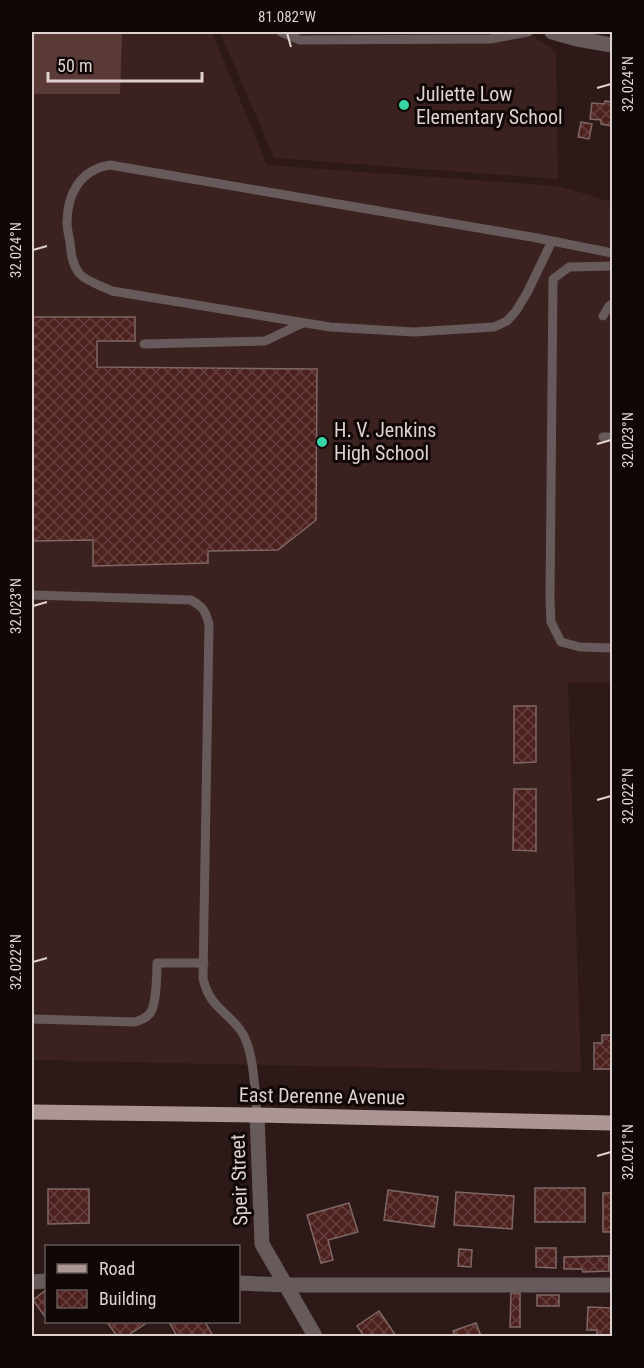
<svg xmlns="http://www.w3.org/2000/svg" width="644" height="1368" viewBox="0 0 644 1368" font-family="'Roboto Condensed',sans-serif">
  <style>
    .built { fill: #3b211f }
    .pitch { fill: #5a3b38 }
    .building { fill: url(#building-cross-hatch); stroke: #7f6764; stroke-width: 1.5 }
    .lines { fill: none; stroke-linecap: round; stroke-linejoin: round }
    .lane { stroke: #665b5a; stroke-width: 9 }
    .street { stroke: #665b5a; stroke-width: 15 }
    .primary { stroke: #ac9694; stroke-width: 15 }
    .ticks { fill: none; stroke: #dfd1d0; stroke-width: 2 }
    .poi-dot { fill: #37d4a6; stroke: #100707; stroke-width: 2 }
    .labels { text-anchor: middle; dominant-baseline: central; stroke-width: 6; stroke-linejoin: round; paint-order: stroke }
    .poi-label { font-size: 20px; fill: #dfd1d0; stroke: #100707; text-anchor: start }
    .street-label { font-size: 20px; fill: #dfd1d0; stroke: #100707 }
    .neatline { fill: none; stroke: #dfd1d0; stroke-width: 2 }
    .ticks-label { font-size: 15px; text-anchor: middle; fill: #dfd1d0 }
  </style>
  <defs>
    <pattern id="building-cross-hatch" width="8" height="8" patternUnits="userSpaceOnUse" patternTransform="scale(1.5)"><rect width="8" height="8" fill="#4d211e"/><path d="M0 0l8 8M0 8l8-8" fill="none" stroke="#66403e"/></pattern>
  </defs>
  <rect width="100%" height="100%" fill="#2d1a18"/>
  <path class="built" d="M32,32H212L267,165L558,186L612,202V682L568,683L581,1072L32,1060Z
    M220,32H532L537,39L556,51L558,179L274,158Z"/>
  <path class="pitch" d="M32,32H122L120,94H32Z"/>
  <path class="building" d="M605,101L612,102V126L601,124V120L590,119L592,103L604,104Z
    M581,122L592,124L589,139L578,137Z
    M32,317H135V341H97V367L317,369L316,520L278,550L208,551V563L93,566V540L32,541Z
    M514,706H536V762L514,763Z
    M514,789H536V851L513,850Z
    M602,1035H612V1069H594V1043H602Z
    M535,1188H585V1222H535Z
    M48,1189H89V1223L48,1224Z
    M388,1190L438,1197L434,1227L384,1220Z
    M456,1192L514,1196L512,1229L454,1225Z
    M603,1193H612V1232H603Z
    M349,1203L358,1232L328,1240L333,1260L321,1263L307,1215Z
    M536,1248H556V1268L536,1267Z
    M459,1249L472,1250L471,1267L458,1266Z
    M609,1256V1271L583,1272L582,1269H564V1257Z
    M46,1290V1318L33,1300Z
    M511,1293H520V1327H510Z
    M537,1295H559V1306H537Z
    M588,1307L612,1308V1336H597V1330H587Z
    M379,1311L396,1336H364L357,1326Z
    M107,1322H148L127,1336H117Z
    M169,1322H205L213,1336H177Z
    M476,1323L481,1336H455L453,1331Z"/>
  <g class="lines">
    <path class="lane" d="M281,32L300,40L490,39L528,32
      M552,241L527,293L516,311L507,321L494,327L414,332L330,327L112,291C103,287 84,280 79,273C72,264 71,253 70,242C69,236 67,229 67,223C67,194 80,170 110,165L537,238L612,253
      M612,266L569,267L553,279L550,598L551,622L561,642L580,647L612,648
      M603,316L609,306L612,304
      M144,344L265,341L303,323
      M603,437H612
      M32,595L191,600C203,607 205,610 209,624L203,978C209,1007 226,1010 241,1031C254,1049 255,1092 257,1115
      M32,1019L135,1022C141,1020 147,1018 151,1012C156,1002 157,975 157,963H204"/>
    <path class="street" d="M552,32L577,39L612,45
      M257,1115L262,1244L315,1336
      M32,1282L46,1281
      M238,1283L286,1285H612"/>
    <path class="primary" d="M32,1112L257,1115L612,1123"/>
  </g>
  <path class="ticks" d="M287,33L291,47M597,88L611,84M33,250L47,246M597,444L611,440M33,606L47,602M597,800L611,796M33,962L47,958M597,1156L611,1152"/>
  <g class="poi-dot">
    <circle cx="404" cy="105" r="6"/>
    <circle cx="322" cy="442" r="6"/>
  </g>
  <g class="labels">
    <g class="poi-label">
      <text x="416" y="94">Juliette Low<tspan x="416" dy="23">Elementary School</tspan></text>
      <text x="334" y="430">H. V. Jenkins<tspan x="334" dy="23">High School</tspan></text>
    </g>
    <g class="street-label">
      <text transform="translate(322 1096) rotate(1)">East Derenne Avenue</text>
      <text transform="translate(239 1180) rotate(-92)">Speir Street</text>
    </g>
  </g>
  <rect width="644" height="1368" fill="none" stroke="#100707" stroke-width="66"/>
  <rect x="45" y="1245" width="195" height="78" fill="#100707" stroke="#635857" stroke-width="1.5"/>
  <rect x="57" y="1264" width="30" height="9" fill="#ac9694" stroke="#635857" stroke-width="1.5"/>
  <text x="99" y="1275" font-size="18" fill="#dfd1d0">Road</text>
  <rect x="57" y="1290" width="30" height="18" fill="url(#building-cross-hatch)" stroke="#635857" stroke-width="1.5"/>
  <text x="99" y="1305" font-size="18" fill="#dfd1d0">Building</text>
  <path d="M48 72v9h154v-9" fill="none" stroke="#dfd1d0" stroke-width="3"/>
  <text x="57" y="72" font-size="18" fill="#dfd1d0" stroke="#100707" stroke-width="4.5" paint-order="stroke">50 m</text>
  <rect x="33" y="33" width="578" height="1302" class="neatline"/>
  <g class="ticks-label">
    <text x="287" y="22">81.082°W</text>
    <text transform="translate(628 84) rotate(-90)" y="5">32.024°N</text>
    <text transform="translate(16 250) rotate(-90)" y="5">32.024°N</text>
    <text transform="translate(628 440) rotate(-90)" y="5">32.023°N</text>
    <text transform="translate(16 606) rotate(-90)" y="5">32.023°N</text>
    <text transform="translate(628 796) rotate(-90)" y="5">32.022°N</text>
    <text transform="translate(16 962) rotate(-90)" y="5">32.022°N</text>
    <text transform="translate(628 1152) rotate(-90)" y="5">32.021°N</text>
  </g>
</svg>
